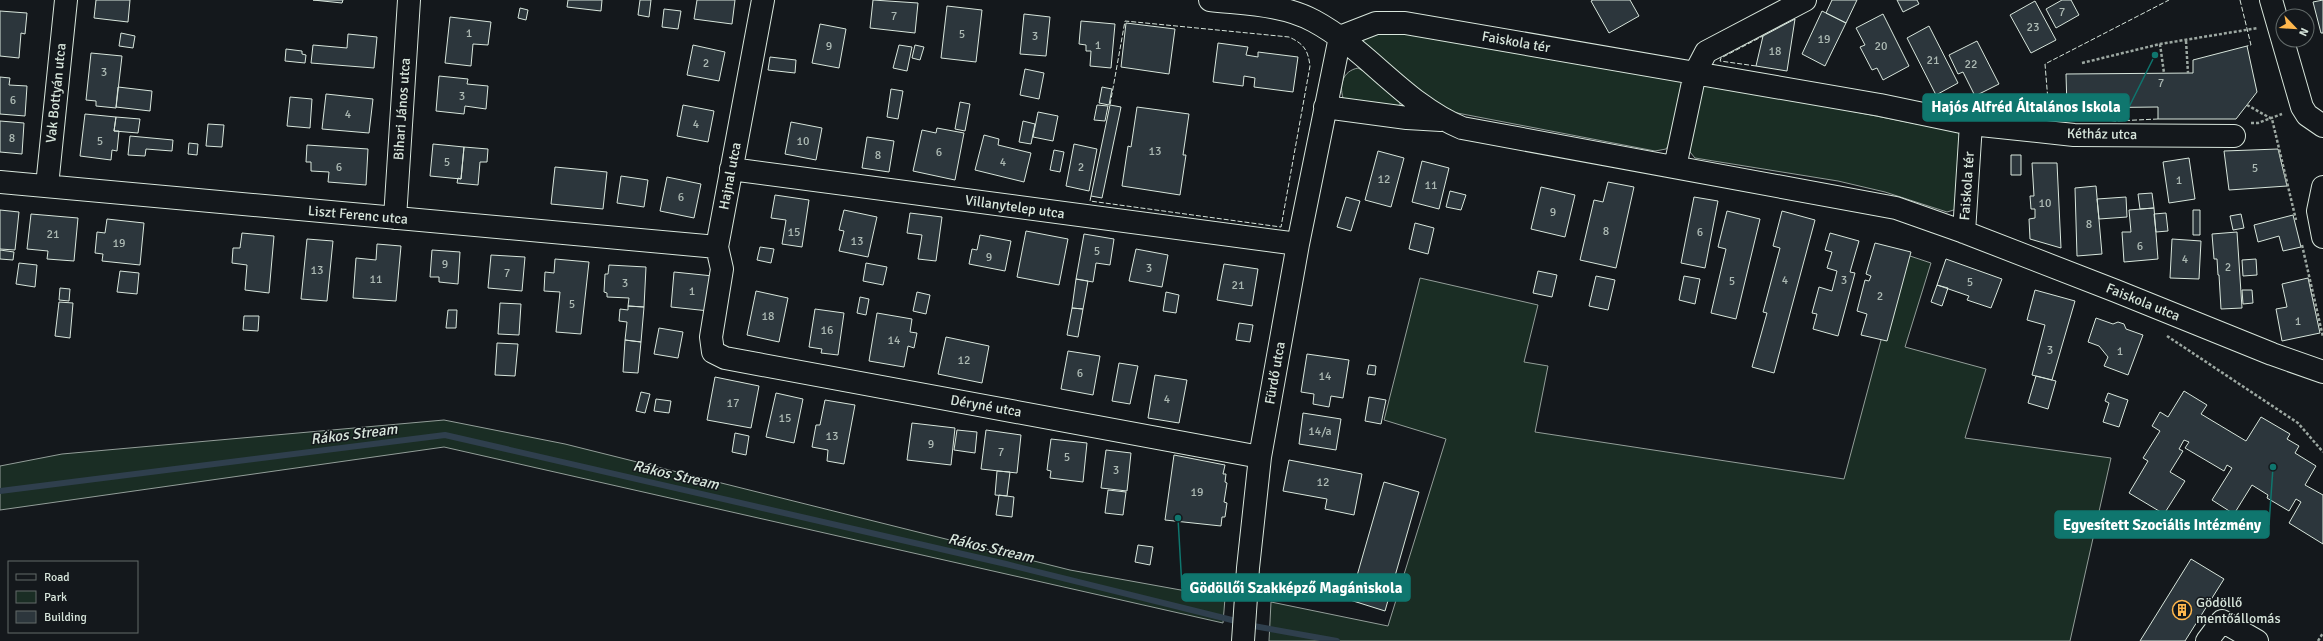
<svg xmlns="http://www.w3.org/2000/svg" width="2323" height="641" viewBox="0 0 2323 641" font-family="Signika,sans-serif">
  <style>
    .green { fill: #1a2d24; stroke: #939e99 }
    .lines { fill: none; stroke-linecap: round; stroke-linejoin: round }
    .stream { stroke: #2f3f4d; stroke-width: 6 }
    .building { fill: #2c363c; stroke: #d8e6dc }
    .minor-casing { stroke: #d8e6dc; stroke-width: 24 }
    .path { stroke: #9da8a2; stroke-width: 2.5; stroke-dasharray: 3 2; stroke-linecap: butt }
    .minor { stroke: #14181c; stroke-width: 22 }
    .fence { stroke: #d8e6dc; stroke-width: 1; stroke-dasharray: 5 2; stroke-linecap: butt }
    .labels { text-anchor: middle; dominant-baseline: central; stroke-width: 3; stroke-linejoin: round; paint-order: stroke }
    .number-label { font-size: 12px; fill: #adbab4 }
    .street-label { font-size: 14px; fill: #d8e6dc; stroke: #14181c }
    .poi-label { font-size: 14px; fill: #d8e6dc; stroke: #14181c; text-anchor: start }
    .water-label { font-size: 15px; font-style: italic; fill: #d8e6dc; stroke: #14181c }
    .leader { fill: none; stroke: #0f766e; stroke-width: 1.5 }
    .callout-dot { fill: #0f766e; stroke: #14181c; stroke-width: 1.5 }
    .callout { fill: #0f766e; stroke: #0f766e; stroke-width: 1.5 }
    .callout-label { font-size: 15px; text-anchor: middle; font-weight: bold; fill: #fff }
  </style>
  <rect width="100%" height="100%" fill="#14181c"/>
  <path class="green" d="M1381,27L1681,78L1684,85L1682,92L1668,146L1666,149L1655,151L1452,112L1431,100L1365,44L1360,38Z
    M1358,68L1365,72L1400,102V106L1348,101L1343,98C1339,84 1343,71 1358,68Z
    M1707,83L1958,132L1960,136L1957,209L1947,212L1885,192L1838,181L1695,158L1690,152L1689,146C1692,130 1695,93 1707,83Z
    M1904,254L1931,263L1905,347L1986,369L1965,438L2111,458L2070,641H1269L1271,602L1388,626L1446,439L1384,420L1420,278L1538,305L1524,362L1548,366L1535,432L1844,479Z
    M444,420L565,444L1070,570L1225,598L1223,623L444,447L0,510V466L62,454Z"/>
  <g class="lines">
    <path class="stream" d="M0,491L445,435L1006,564L1240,622
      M1248,625L1337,641"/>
  </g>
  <path class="building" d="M96,0H130L128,22L94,18Z
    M313,0H343L342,3Z
    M568,0H602L601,11L567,7Z
    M640,0H651L649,17L638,15Z
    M697,0H735L732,24L694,19Z
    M873,0L918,3L915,33L870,28Z
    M1593,0H1630L1639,16L1609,33L1591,1Z
    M1832,0H1857L1846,23L1826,13Z
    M1897,0H1917L1919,4L1903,12Z
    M2062,0H2071L2079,15L2056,28L2046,9Z
    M2323,0V33H2321L2313,2Z
    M2035,1L2056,40L2031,53L2010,15Z
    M947,6L982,10L976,62L941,58Z
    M520,8L528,10L526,20L518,18Z
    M664,9L681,11L678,29L662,27Z
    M0,11L27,13L25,34L21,33L19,58L0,56Z
    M1822,11L1846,23L1825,66L1802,54Z
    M1024,14L1050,17L1046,56L1020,54Z
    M1883,14L1909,66L1883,80L1877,68L1872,70L1860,47L1865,45L1856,28Z
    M450,17L491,22L488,45L473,44L471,66L445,63Z
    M1795,19L1787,71L1756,66L1763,36Z
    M1081,21L1115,24L1111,68L1090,66L1091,51H1086V45L1079,44Z
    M1126,23L1175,29L1169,74L1121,67Z
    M820,24L846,29L839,68L812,63Z
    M1929,26L1958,83L1936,95L1907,38Z
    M121,33L135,36L133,48L119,46Z
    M348,34L377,37L374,68L311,63L313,45L347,48Z
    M1977,41L1999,84L1975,96L1963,72L1958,74L1949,55Z
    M1218,43L1248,47L1246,55L1258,57V52L1298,57L1293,92L1254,87L1255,78L1244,76L1243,86L1213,82Z
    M693,45L725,52L719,81L687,75Z
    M899,45L912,47L907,71L893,68Z
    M915,45L924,47L920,60L912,58Z
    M2247,46L2257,92L2236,119H2158V107L2067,108L2066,74L2193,73V60Z
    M286,49L302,51V54L306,55L305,63L285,61Z
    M91,53L122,56L116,108L96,106V101L86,100Z
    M770,57L796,60L795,73L768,70Z
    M1025,69L1044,73L1039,99L1020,95Z
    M439,76L468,79L467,84L488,86L486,109L465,106L464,114L436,111Z
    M0,77L10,78L9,85L27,86L25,116L0,114Z
    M118,87L152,91L150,111L116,107Z
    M1102,87L1112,89L1109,105L1099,103Z
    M891,89L903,91L898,119L887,117Z
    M326,94L373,99L369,133L322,129Z
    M290,97L312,99L310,128L287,126Z
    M960,102L970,104L965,131L955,129Z
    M683,105L714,111L708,142L677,136Z
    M1097,105L1108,106L1105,121L1094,120Z
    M1110,105L1121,107L1102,198L1091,196Z
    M1137,107L1189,114L1183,155H1186L1180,195L1122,186L1128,146L1131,147Z
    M1038,112L1058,116L1053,141L1033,137Z
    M85,114L116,117L114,131H119L117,151L112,150L111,160L80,156Z
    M116,117L140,119L138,133L114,131Z
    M0,121L24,123L22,154L0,152Z
    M1023,121L1035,124L1031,144L1019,142Z
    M791,122L822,128L816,160L785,154Z
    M208,124L224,125L222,147L206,146Z
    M937,128L964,133L955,180L913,171L922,130L936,133Z
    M984,135L999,139L998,145L1031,153L1024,182L975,170Z
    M130,136L173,140L172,151L146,149L145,156L128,155Z
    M867,137L894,141L889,172L862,168Z
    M189,143L198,144L197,155L188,154Z
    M433,144L464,147L461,179L430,176Z
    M1074,144L1097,149L1089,191L1066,186Z
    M307,145L368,149L366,185L328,182L329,172L311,171V162H306Z
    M464,147L488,149L487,162H480L478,185L457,183L458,178L461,179Z
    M2278,149L2287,186L2229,190L2224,151Z
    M1054,150L1064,152L1060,172L1050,170Z
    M1378,151L1404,158L1391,207L1365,200Z
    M2011,155H2021V175H2011Z
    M2189,158L2195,199L2169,203L2163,162Z
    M1422,161L1449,168L1439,209L1412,202Z
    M2032,163H2057L2061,248L2030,239L2029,219L2035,218V209H2031L2030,196H2034Z
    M555,167L607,172L603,209L551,204Z
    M621,176L648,180L644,207L617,203Z
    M667,177L701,184L694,218L660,211Z
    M1608,182L1634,187L1616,268L1580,260L1594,200L1603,202Z
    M2096,186L2102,254L2077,256L2075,188Z
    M1541,187L1575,195L1565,237L1531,229Z
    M1450,191L1466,195L1461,210L1446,207Z
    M2152,193L2154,208L2140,209L2138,194Z
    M775,195L809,200L802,247L782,244L786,220L771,218Z
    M1346,197L1360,201L1351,231L1337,227Z
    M1694,197L1718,201L1705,268L1681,263Z
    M2126,197L2127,217L2099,219L2097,199Z
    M2154,208L2158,259L2124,262L2122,232H2131L2129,210Z
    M0,210L19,212L15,250L0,249Z
    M844,210L877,217L868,257L839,251L844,231L839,230Z
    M2193,210H2200V235H2193Z
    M1727,211L1760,219L1736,319L1711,313L1726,249L1718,247Z
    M1782,211L1815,220L1774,373L1752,367L1767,313L1763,312L1780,248L1773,246Z
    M910,213L942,217L936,261L918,259L922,235L907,233Z
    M2166,213L2168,231L2156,232L2154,214Z
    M31,214L78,218L74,261L47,259L48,251L27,249Z
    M2241,214L2244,228L2233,230L2230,216Z
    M2293,215L2301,247L2283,251L2279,236L2258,242L2254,225Z
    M107,219L144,223L140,265L102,261L103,254L95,253L97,232L105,233Z
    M1415,223L1434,228L1428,254L1409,249Z
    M1026,231L1068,239L1059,285L1017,277Z
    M2237,232L2242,308L2221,309L2219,275H2218L2217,259H2214L2212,234Z
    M242,233L274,236L269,293L245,290L247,265L232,263L233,248H240Z
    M1830,233L1859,241L1850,272L1855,273L1838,336L1813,329L1817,314L1812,313L1819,287L1832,291L1837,271L1827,268L1832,252L1825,250Z
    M1084,234L1114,239L1110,265L1096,263L1093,282L1076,279Z
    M980,235L1011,241L1005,271L969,264L972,249L977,250Z
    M307,239L333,241L327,301L301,299Z
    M2172,239L2201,241L2199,279L2170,278Z
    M1875,243L1911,252L1887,341L1861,335L1867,314L1857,311L1865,280L1869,281L1871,276L1866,274Z
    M377,244L401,246L396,301L353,298L356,258L376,260Z
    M760,247L774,249L771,263L757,260Z
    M1136,249L1168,255L1162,287L1129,281Z
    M0,250L14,252L13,260L0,259Z
    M432,250L460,252L458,284L439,282V277H430Z
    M491,255L525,257L522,291L488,288Z
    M555,259L589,262L581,334L556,332L560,292L544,291L545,272L554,273Z
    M1946,259L2002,279L1991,308L1967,300L1969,296L1937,285Z
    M2256,259L2257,275L2243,276L2242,260Z
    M19,263L37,265L35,287L16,284Z
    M866,263L887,267L883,285L863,281Z
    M1224,264L1258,269L1252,306L1217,300Z
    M609,265L646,267L644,307L628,306L629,298L607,297V293L604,292L605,274H608Z
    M120,271L139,273L137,294L117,292Z
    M1538,271L1557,275L1552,297L1533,293Z
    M674,272L713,276L709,311L671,307Z
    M1596,276L1615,280L1608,310L1589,306Z
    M1684,276L1700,279L1695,304L1679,300Z
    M2308,278L2320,333L2282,341L2276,309L2287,307L2282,284Z
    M1076,279L1088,281L1083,309L1072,308Z
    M1937,285L1948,288L1942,306L1931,302Z
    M60,288L70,289L69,301L59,300Z
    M2035,290L2075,301L2052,380L2032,375L2045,325L2027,320Z
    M2242,290H2252L2253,303L2243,304Z
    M756,291L788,298L779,342L747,335Z
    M917,292L930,295L926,314L913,311Z
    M1166,292L1179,295L1176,313L1163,311Z
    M860,297L869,299L866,315L857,313Z
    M59,302L73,303L70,338L55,336Z
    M500,303L521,304L519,335L498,334Z
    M628,306L644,307L641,342L625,340L627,322L619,321L620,309L628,310Z
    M1072,308L1083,309L1078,337L1067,335Z
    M815,309L844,313L838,355L821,353L822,349L809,347Z
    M448,310H457L456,328H446Z
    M877,313L912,319L910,332L917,333L914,348L908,346L904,367L869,361Z
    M244,316H259L258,331L243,330Z
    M2096,318L2113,324L2118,322L2124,324L2126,329L2143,335L2128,375L2104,366L2108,357L2099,346L2088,342Z
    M1239,323L1253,325L1250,342L1236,340Z
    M659,328L683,332L678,358L654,354Z
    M946,337L989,346L982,383L938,374Z
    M625,340L641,342L638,373L623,372Z
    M497,343L518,344L515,376L495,375Z
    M1068,351L1100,356L1093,395L1061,389Z
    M1307,354L1349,360L1343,398L1331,396L1329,407L1313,404L1314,394L1301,392Z
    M1119,363L1138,366L1130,404L1112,401Z
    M1369,365L1376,366L1375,375L1367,374Z
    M1155,375L1187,380L1179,423L1148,418Z
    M2036,376L2056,381L2048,409L2028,403Z
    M715,377L759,386L751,428L707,420Z
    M2184,391L2207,405L2201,414L2246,441L2261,417L2290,434L2287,439L2299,446L2295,453L2316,466L2305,485L2323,495V544L2289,523L2301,502L2296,499L2289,511L2267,498L2268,495L2252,485L2234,514L2212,500L2232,468L2227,465L2224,471L2185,448L2189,442L2184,440L2179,449L2183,451L2170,472L2185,481L2164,514L2129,493L2148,461L2143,458L2160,431L2152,426L2160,412L2168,417Z
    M641,392L650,394L645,413L636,411Z
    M776,393L803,399L794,443L766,437Z
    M2108,393L2128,400L2119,427L2103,422L2109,403L2105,401Z
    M1369,397L1386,400L1381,424L1365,421Z
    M656,399L671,401L669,413L654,411Z
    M825,400L855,405L844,464L827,461L828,450L812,447L816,425H820Z
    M1303,413L1341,419L1336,450L1299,444Z
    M912,423L955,428L951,465L907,460Z
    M957,430L977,432L975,453L954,450Z
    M986,430L1021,435L1017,473L981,469Z
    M735,433L749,436L746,455L732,452Z
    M1051,439L1087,443L1083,482L1050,478L1051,471L1047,470Z
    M1106,450L1131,453L1127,491L1101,488Z
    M1174,455L1225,465L1223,474H1226L1225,482L1227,483L1224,502L1227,503L1225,517H1222L1221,526L1165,520Z
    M1289,460L1362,474L1354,515L1325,509L1327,499L1283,491Z
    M997,471L1010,472L1007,496L995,495Z
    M1384,482L1419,492L1385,611L1350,600Z
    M1108,490L1126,492L1123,515L1105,513Z
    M999,495L1014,497L1012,517L996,515Z
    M1138,545L1153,547L1150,565L1135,562Z
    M2191,559L2224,579L2185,641H2140Z"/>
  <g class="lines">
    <defs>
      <path id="minor" d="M763,0L717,247L722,269L711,337L713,352L725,358L1260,457
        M1210,0C1244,4 1283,4 1314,21C1368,50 1404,104 1462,128L1896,208L1964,232L2116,291L2272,354L2323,372
        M2271,0L2302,107L2307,115L2323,126
        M1340,37L1376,23H1405L1880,105L1971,124L2074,135L2234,136
        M1325,107L1407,118L1441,120
        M1675,167L1695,73L1706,52L1805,0
        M731,169L1298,244
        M0,182L717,247
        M47,186L66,0
        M2323,187L2318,211L2323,237
        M395,218L409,0
        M1964,232L1971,124
        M1243,641L1248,568L1260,457L1298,244L1340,37
        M2207,641L2222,621L2257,641"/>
    </defs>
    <use href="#minor" class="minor-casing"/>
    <path class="path" d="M2186,41L2188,73
      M2160,44L2164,73
      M2082,63L2160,44L2258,28
      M2247,105L2272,119L2296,220
      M2251,123H2258L2282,114
      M2302,245L2323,337
      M2167,336L2298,423L2323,452
      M2318,641L2323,633"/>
    <use href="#minor" class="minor"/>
    <path class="fence" d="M2240,0L2251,45L2247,46
      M1756,66L1720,61L1721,58L1763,36
      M2158,119L2115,121L2049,113L2045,64L2169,0
      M1091,196L1090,201L1281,227L1310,66C1308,50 1304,44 1289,37L1125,21L1110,105"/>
  </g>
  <defs>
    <symbol id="building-ring" viewBox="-11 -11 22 22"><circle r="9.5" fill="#14181c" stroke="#ffb74d" stroke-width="1.5"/><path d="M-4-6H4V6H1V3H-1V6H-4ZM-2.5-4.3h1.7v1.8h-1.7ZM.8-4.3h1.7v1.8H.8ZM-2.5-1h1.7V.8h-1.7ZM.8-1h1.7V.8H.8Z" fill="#ffb74d"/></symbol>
  </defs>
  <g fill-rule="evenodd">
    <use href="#building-ring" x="2171" y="599" width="22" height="22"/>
  </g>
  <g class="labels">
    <g class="number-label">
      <text x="2062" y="12">7</text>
      <text x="894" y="16">7</text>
      <text x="2033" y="27">23</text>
      <text x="469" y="33">1</text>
      <text x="962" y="34">5</text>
      <text x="1035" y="36">3</text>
      <text x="1824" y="39">19</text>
      <text x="1098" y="45">1</text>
      <text x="829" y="46">9</text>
      <text x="1881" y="46">20</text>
      <text x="1775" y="51">18</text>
      <text x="1933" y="60">21</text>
      <text x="706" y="63">2</text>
      <text x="1971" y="64">22</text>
      <text x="104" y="72">3</text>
      <text x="2161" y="83">7</text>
      <text x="462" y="96">3</text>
      <text x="13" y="100">6</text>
      <text x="348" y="114">4</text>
      <text x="696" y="124">4</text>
      <text x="12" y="138">8</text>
      <text x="100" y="141">5</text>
      <text x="803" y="141">10</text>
      <text x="1155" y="151">13</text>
      <text x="939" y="152">6</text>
      <text x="878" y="155">8</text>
      <text x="447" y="162">5</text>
      <text x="1003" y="162">4</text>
      <text x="339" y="167">6</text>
      <text x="1081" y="167">2</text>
      <text x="2255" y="168">5</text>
      <text x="1384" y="179">12</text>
      <text x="2179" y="180">1</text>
      <text x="1431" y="185">11</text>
      <text x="681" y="197">6</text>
      <text x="2045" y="203">10</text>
      <text x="1553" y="212">9</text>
      <text x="2089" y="224">8</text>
      <text x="1606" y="231">8</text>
      <text x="794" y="232">15</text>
      <text x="1700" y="232">6</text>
      <text x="53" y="234">21</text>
      <text x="857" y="241">13</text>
      <text x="119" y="243">19</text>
      <text x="2140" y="246">6</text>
      <text x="1097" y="251">5</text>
      <text x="989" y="257">9</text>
      <text x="2185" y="259">4</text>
      <text x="445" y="264">9</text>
      <text x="2228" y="267">2</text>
      <text x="1149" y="268">3</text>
      <text x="317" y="270">13</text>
      <text x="507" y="273">7</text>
      <text x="376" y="279">11</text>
      <text x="1785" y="280">4</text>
      <text x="1844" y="280">3</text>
      <text x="1732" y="281">5</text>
      <text x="1970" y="282">5</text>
      <text x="625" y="283">3</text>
      <text x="1238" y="285">21</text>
      <text x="692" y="291">1</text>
      <text x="1880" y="296">2</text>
      <text x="572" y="304">5</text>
      <text x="768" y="316">18</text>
      <text x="2298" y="321">1</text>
      <text x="827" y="330">16</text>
      <text x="894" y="340">14</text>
      <text x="2050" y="350">3</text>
      <text x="2120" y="351">1</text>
      <text x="964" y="360">12</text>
      <text x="1080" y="373">6</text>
      <text x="1325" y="376">14</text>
      <text x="1167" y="399">4</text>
      <text x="733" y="403">17</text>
      <text x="785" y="418">15</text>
      <text x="1320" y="431">14/a</text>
      <text x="832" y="436">13</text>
      <text x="931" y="444">9</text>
      <text x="1001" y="452">7</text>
      <text x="1067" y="457">5</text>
      <text x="1116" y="470">3</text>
      <text x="1323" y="482">12</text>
      <text x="1197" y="492">19</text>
    </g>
    <g class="street-label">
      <text transform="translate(1516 42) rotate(10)">Faiskola tér</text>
      <text transform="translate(56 93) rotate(-84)">Vak Bottyán utca</text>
      <text transform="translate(402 109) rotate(-86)">Bihari János utca</text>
      <text transform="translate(2102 134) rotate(1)">Kétház utca</text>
      <text transform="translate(730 176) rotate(-79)">Hajnal utca</text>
      <text transform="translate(1967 186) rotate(-86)">Faiskola tér</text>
      <text transform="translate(1015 207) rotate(8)">Villanytelep utca</text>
      <text transform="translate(358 215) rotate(5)">Liszt Ferenc utca</text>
      <text transform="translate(2143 302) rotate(22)">Faiskola utca</text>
      <text transform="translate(1275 373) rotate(-80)">Fürdő utca</text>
      <text transform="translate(986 406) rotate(10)">Déryné utca</text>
    </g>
    <g class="poi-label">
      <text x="2196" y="602">Gödöllő<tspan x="2196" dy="16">mentőállomás</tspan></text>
    </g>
    <g class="water-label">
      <text transform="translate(354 434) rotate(-7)">Rákos Stream</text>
      <text transform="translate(676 475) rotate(13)">Rákos Stream</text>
      <text transform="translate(991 548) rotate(13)">Rákos Stream</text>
    </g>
  </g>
  <path class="leader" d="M2155 55L2129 107M2273 467L2269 525M1178 518L1182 588"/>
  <g class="callout-dot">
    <circle cx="2155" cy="55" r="4"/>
    <circle cx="2273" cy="467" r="4"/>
    <circle cx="1178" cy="518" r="4"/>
  </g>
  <g class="callout">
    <rect x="1923" y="94" width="206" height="27" rx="4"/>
    <rect x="2055" y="511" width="214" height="27" rx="4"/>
    <rect x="1182" y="574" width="228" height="27" rx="4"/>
  </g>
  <g class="callout-label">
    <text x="2026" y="112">Hajós Alfréd Általános Iskola</text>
    <text x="2162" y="530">Egyesített Szociális Intézmény</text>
    <text x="1296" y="593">Gödöllői Szakképző Magániskola</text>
  </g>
  <rect x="8" y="561" width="130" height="72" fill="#14181c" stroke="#626a69"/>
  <rect x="16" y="574" width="20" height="6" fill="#14181c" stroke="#626a69"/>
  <text x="44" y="581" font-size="12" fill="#d8e6dc">Road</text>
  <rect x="16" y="591" width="20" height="12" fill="#1a2d24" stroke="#626a69"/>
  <text x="44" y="601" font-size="12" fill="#d8e6dc">Park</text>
  <rect x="16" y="611" width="20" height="12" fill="#2c363c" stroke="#626a69"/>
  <text x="44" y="621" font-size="12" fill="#d8e6dc">Building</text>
  <g transform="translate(2295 28) rotate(115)"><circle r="19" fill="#14181c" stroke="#626a69"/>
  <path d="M0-3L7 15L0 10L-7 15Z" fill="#ffb74d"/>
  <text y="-6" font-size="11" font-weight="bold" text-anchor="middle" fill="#d8e6dc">N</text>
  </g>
</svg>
